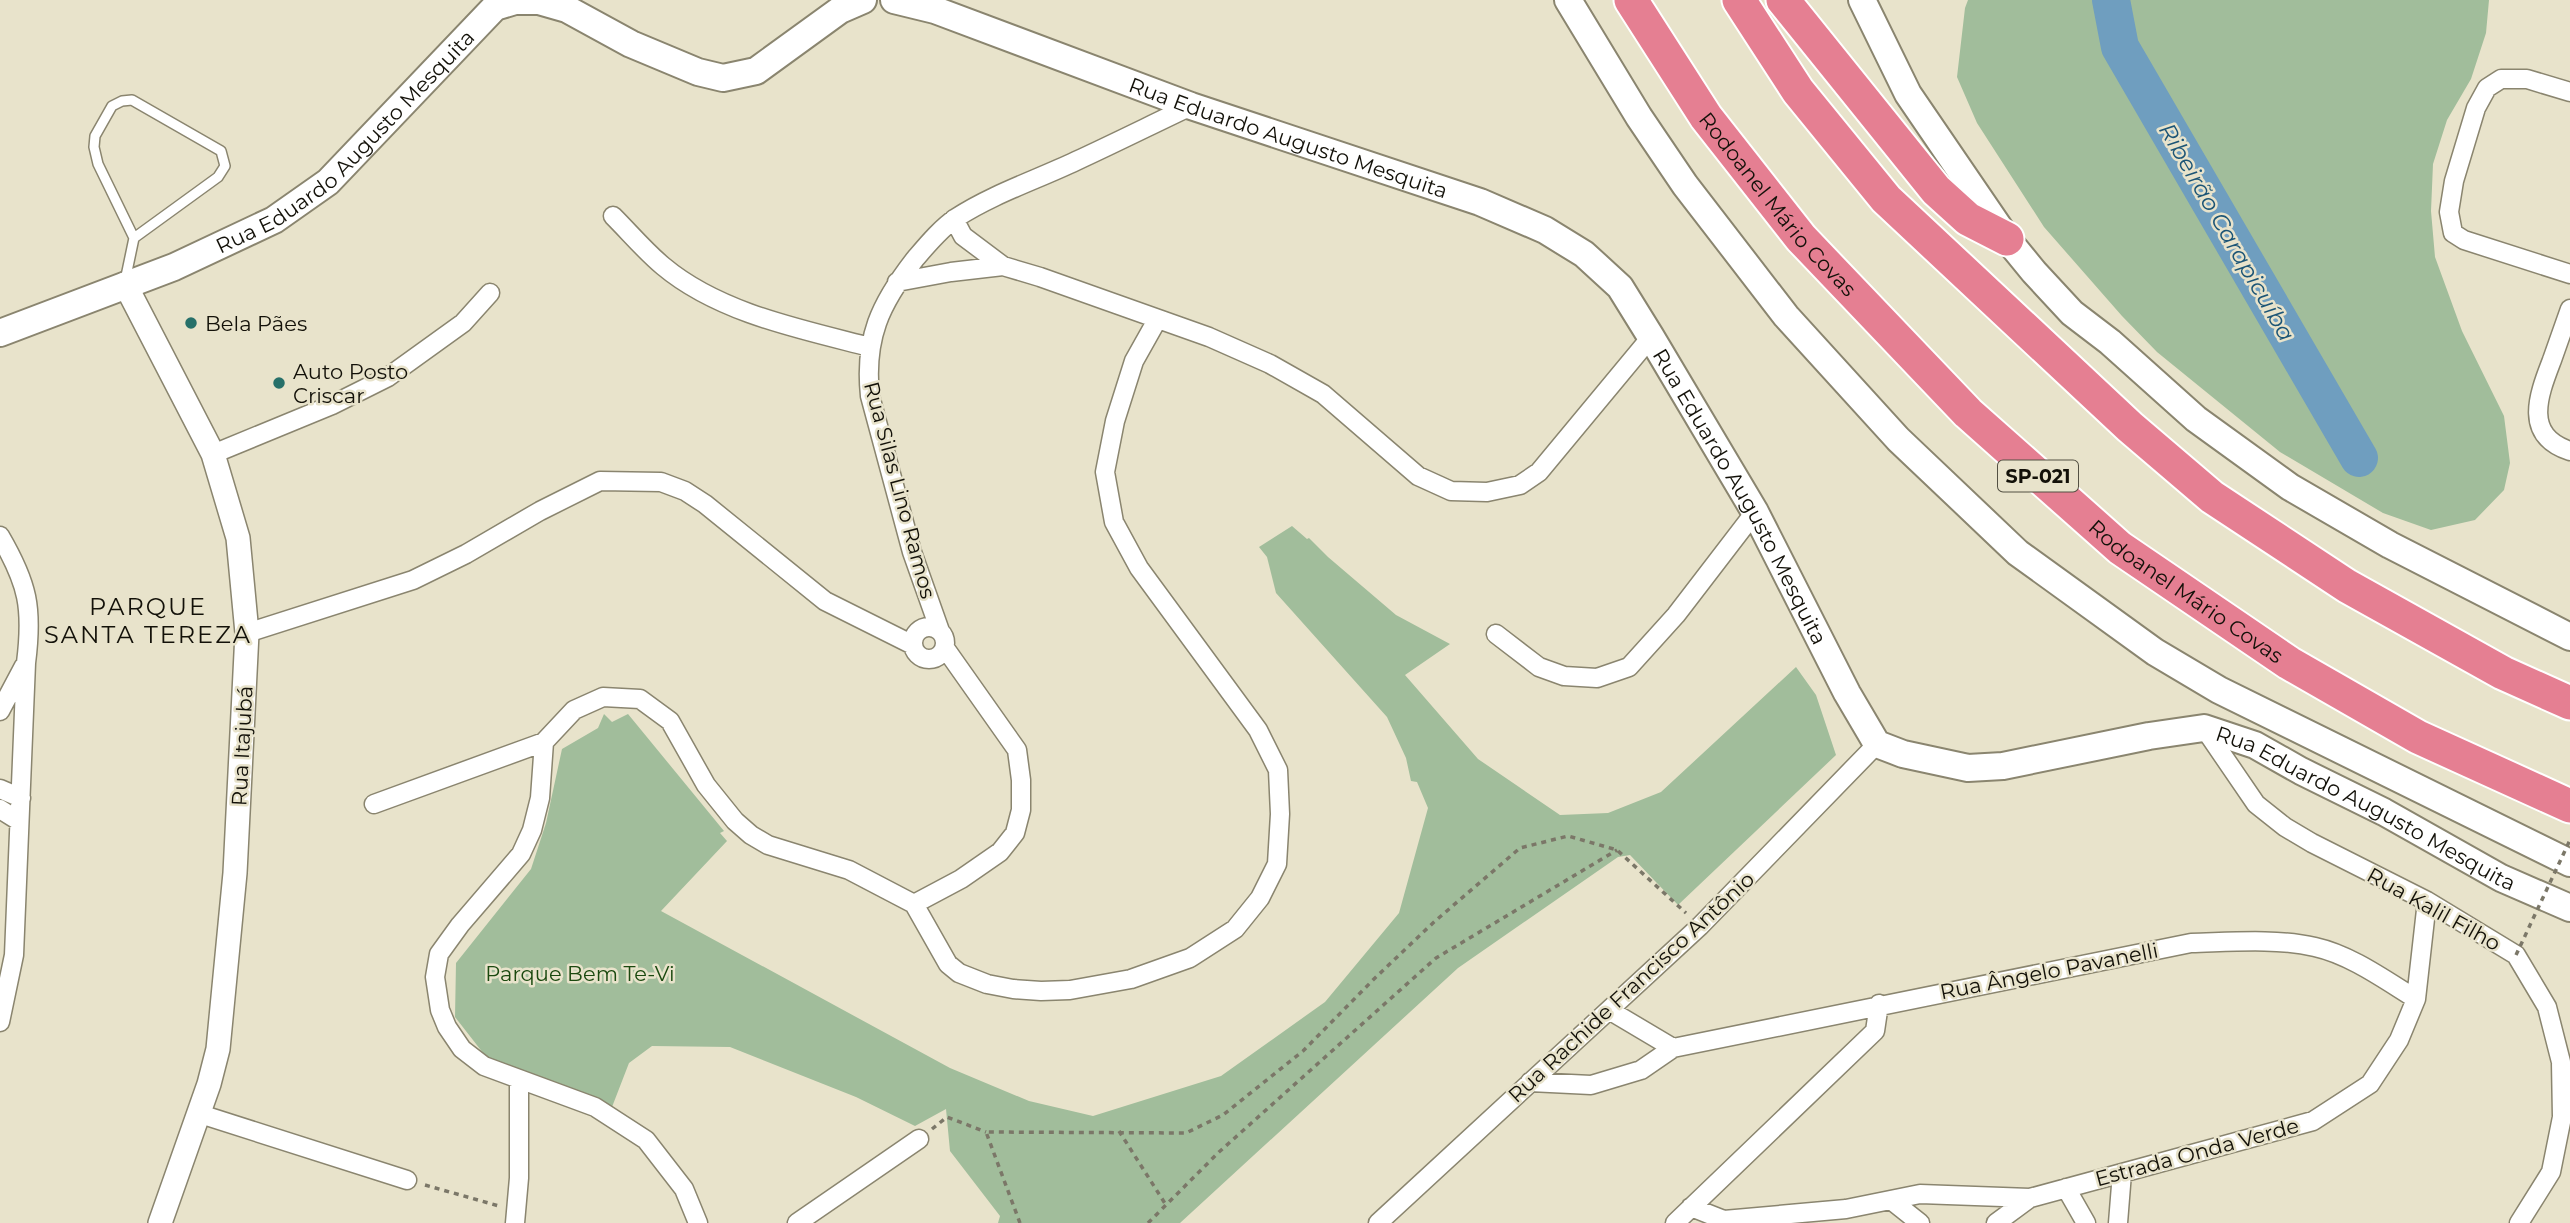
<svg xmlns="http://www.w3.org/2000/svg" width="2570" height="1223" viewBox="0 0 2570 1223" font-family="Montserrat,sans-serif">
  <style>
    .green { fill: #a1bd9b }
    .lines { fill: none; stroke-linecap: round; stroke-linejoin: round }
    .river { stroke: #6f9ebf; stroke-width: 38 }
    .service-casing { stroke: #8a856f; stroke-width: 12 }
    .minor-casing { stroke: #8a856f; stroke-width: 21 }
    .tertiary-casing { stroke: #8a856f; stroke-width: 26 }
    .secondary-casing { stroke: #8a856f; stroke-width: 30 }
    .motorway-casing { stroke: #fff; stroke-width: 37 }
    .path { stroke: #7b7768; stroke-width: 3.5; stroke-dasharray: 5 5; stroke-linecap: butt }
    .service { stroke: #fff; stroke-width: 9 }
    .minor { stroke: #fff; stroke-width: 18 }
    .tertiary { stroke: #fff; stroke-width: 23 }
    .secondary { stroke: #fff; stroke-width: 26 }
    .motorway { stroke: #e57f92; stroke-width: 33 }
    .path-bridge { stroke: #7b7768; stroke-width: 3.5; stroke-dasharray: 5 5; stroke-linecap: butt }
    .poi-dot { fill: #267069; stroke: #e8e3cb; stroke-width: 2.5 }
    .labels { text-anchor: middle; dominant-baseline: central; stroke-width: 5; stroke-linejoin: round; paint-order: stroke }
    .shield { fill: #e8e3cb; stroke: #535043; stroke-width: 2 }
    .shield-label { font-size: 19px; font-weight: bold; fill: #131109 }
    .street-label { font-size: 21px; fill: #131109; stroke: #e8e3cb }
    .poi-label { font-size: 21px; fill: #131109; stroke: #e8e3cb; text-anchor: start }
    .park-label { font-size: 21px; fill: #1a490f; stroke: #e8e3cb }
    .water-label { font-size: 23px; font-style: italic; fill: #1c5576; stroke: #e8e3cb }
    .quarter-label { font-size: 24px; letter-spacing: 2px; fill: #131109; stroke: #e8e3cb }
  </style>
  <rect width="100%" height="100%" fill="#e8e3cb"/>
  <path class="green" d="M1968,0H2489L2486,33L2471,79L2447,120L2433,164L2431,211L2435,257L2462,331L2504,416L2510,463L2504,490L2475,520L2431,530L2383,513L2280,452L2157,352L2122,316L2044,227L1977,123L1957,77L1965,8Z
    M1292,526L1307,539L1309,538L1328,557L1396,615L1450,644L1405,675L1478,759L1560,815L1608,813L1661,792L1796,667L1816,695L1836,755L1678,905L1630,855L1618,857L1458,968L1180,1223H998L1000,1216L950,1151L946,1109L915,1126L856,1097L730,1047L652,1046L629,1063L612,1107L487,1058L455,1017L456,963L531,869L546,823L562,749L598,728L604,714L612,722L628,714L724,831L720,833L727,841L661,911L950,1068L1029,1101L1093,1116L1221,1076L1325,1002L1399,913L1428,808L1417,782L1411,781L1406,758L1387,717L1276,593L1267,557L1259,547Z"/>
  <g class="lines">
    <path class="river" d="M2111,0L2120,47L2359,458"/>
    <defs>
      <path id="service" d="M125,281L134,238L98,164L94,147L95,136L112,106L122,101L132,100L221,151L225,166L218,177L134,238"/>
      <path id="minor" d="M2570,92L2527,79H2501L2487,88L2476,108L2454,181L2449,212L2453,233L2464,240L2570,274
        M613,216C630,233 645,251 663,266C719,313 800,329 870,347
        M954,219L963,236L1003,266L1040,277L1209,337L1270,364L1323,394L1418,476L1451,491L1487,492L1520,485L1539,472L1651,337
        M897,282L951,272L1003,266
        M2570,309C2564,326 2558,343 2552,360C2539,394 2522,435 2570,451
        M213,454L332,405L388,377L463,323L490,293
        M0,536C28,584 33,608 26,663L14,955L0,1022
        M913 643a16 16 0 1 1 32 0a16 16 0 1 1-32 0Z
        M940,631L912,552L870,396C864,338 880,304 915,259C927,245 941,228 956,218C993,194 1036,180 1076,161C1115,143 1153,124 1191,106
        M247,633L413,580L466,554L540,511L600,481L661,482L685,491L705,504L825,601L913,645
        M1496,634L1539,667L1564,676L1597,678L1629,667L1676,615L1755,512
        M0,711L24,666
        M2204,728L2256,804L2285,827L2312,843L2427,901L2516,955L2547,1007L2561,1062L2562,1117L2551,1172L2519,1223
        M0,789L21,798
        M374,804L544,742
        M0,809L19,821
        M914,904L948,964L959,973L987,984L1013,989L1041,991L1070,990L1131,979L1190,958L1235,929L1260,898L1277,864L1280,814L1278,770L1258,730L1139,568L1114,522L1105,472L1115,421L1134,361L1157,320
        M914,904L961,879L1000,852L1015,833L1021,810V780L1017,750L945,648
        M1673,1048L2191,943C2231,942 2276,938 2315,947C2351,955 2385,980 2416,999
        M1530,1082L1591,1085L1641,1070L1673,1048L1609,1010
        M197,1113L407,1180
        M2066,1188L2086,1223
        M1891,1200L1920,1223
        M1691,1207L1724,1220L1846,1209L1920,1194L2030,1198
        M515,1223L519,1178V1080
        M698,1223L684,1189L646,1140L595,1107L484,1066L462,1049L447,1027L440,1010L435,977L439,954L460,925L521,854L532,830L540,798L544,742L574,710L603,697L640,699L670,721L706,785L735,821L751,835L768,845L849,870L914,904
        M797,1223L919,1139
        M1378,1223L1700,926L1877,744
        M1675,1223L1875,1031L1879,1004
        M1996,1223L2030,1198L2313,1121L2370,1084L2399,1040L2416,999L2427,901
        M2118,1223L2122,1173"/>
      <path id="tertiary" d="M125,284L213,454L238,538L247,633L235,873L218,1049L209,1084L160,1223"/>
      <g id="secondary">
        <path id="s1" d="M894,0L935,10L1191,106L1480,202L1545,230L1584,254L1620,287L1651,337L1755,512L1847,693L1877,744L1903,754L1968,768L2003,766L2149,736L2204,728L2255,745L2301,771L2384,812L2501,878L2570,908"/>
        <path d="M1568,0L1639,117L1685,185L1786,316L1898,439L2018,553L2155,652L2219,690L2570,863"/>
        <path d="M1862,0L1908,94L2007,239L2034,272L2072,313L2110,342L2196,419L2290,487L2390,545L2570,637"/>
        <path id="s2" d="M0,333L174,267L274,220L328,182L495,7L515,1H539L567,9L631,44L698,72L723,78L756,71L840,10L863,0"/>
      </g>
      <g id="motorway">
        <path id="s3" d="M1631,0L1706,117L1801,238L1968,413L2120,548L2289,663L2418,737L2570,806"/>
        <path d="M1739,0L1798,91L1886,199L2130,427L2212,497L2347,586L2503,673L2570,703"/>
        <path d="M1783,0L1936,190L1968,219L2007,239"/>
      </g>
    </defs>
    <use href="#service" class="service-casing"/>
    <use href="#minor" class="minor-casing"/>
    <use href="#tertiary" class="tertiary-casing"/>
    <use href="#secondary" class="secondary-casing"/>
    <use href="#motorway" class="motorway-casing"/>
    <path class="path" d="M932,1129L947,1117L986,1132
      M1119,1131L1166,1205
      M425,1185L499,1206
      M1020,1223L986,1132L1186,1133L1223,1115L1303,1051L1375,978L1434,922L1520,848L1568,836L1617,850L1686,913
      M1148,1223L1219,1152L1436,958L1617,850"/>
    <use href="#service" class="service"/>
    <use href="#minor" class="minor"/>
    <use href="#tertiary" class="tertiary"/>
    <use href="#secondary" class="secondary"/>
    <use href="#motorway" class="motorway"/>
    <path class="path-bridge" d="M2516,955L2570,840"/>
  </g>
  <g class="poi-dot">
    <circle cx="191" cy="323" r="7"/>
    <circle cx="279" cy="383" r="7"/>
  </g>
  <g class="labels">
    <rect class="shield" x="1998" y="460.5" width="80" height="31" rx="5"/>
    <g class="shield-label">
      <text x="2038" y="476">SP-021</text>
    </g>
    <g class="street-label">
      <text stroke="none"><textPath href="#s1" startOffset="418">Rua Eduardo Augusto Mesquita</textPath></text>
      <text stroke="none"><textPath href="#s2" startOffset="401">Rua Eduardo Augusto Mesquita</textPath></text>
      <text stroke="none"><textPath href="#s3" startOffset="252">Rodoanel Mário Covas</textPath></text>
      <text transform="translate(900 490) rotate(75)">Rua Silas Lino Ramos</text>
      <text stroke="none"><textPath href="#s1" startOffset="1027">Rua Eduardo Augusto Mesquita</textPath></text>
      <text stroke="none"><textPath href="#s3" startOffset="817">Rodoanel Mário Covas</textPath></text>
      <text transform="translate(242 746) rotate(-87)">Rua Itajubá</text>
      <text stroke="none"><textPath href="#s1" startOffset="1825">Rua Eduardo Augusto Mesquita</textPath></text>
      <text transform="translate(2434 909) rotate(29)">Rua Kalil Filho</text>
      <text transform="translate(2049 971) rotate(-11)">Rua Ângelo Pavanelli</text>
      <text transform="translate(1631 987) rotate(-43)">Rua Rachide Francisco Antônio</text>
      <text transform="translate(2197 1152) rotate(-15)">Estrada Onda Verde</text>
    </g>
    <g class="poi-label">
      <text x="205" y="323">Bela Pães</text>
      <text x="293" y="371">Auto Posto<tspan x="293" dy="24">Criscar</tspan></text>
    </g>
    <g class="park-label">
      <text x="580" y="973">Parque Bem Te-Vi</text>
    </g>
    <g class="water-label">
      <text transform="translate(2227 232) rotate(60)">Ribeirão Carapicuíba</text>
    </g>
    <g class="quarter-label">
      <text x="148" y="606">PARQUE<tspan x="148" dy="28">SANTA TEREZA</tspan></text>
    </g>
  </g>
</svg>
